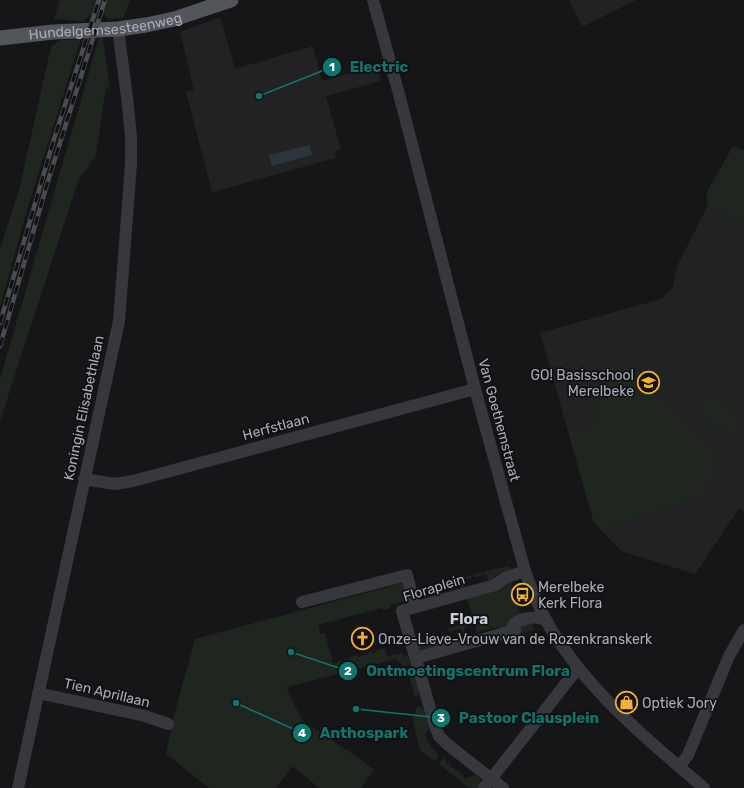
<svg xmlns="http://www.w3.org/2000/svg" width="744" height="788" viewBox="0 0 744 788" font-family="Rubik,sans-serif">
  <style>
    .built { fill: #222225 }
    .green { fill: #1e261f }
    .water { fill: #2c353c }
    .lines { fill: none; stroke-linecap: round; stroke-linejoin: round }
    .minor { stroke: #37383d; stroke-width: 12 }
    .major { stroke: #53555c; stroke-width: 15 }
    .rail-casing { stroke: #4a4c52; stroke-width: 4.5 }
    .rail { stroke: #111113; stroke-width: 3; stroke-dasharray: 9; stroke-linecap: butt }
    .labels { text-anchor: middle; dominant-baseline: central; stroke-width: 3.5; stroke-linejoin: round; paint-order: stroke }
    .street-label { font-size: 14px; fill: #a8adb8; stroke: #111113 }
    .poi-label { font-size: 14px; fill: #a8adb8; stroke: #111113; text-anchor: start }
    .neighbourhood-label { font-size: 15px; font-weight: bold; fill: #c9ccd4; stroke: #111113 }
    .leader { fill: none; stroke: #0f766e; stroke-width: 1.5 }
    .callout-dot { fill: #0f766e; stroke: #111113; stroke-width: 1.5 }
    .mark-label { font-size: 12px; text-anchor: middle; font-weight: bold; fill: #fff }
    .callout-label { font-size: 15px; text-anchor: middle; font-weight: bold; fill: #0f766e; stroke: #111113; stroke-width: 3.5; stroke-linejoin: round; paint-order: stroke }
  </style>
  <rect width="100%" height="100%" fill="#161618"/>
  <path class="built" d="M94,0H110L105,15L89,16Z
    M569,0H636L582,27Z
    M220,17L235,69L313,46L322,81L377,66L381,81L326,96L341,150L335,151L336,158L212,192L186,92L194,90L180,32Z
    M707,207L744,226V511L739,508L695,574L621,551L594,523L540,333L661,299L673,287L677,266Z"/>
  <path class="green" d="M60,0H94L89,16L83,21L54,19Z
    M110,0H130L123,18L108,19L105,15Z
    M99,38H103L110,90L106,87L96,155L78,181L0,421V379Z
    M81,39L26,213L0,307V249L19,190L51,47L61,40Z
    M733,146L744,150V226L707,207V192Z
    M600,363L624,370L631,380L678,410L720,457L703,495L603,530L594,523L569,434L594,422Z
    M732,391L741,397L735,405L726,400Z
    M710,393L744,417L731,435L697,412Z
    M508,566L511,568L509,572L496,575L492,581L489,582L486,574L475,577V574Z
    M473,575V577L463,580L465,587L461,589L459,581L439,586L441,595L438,594L436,585Z
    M511,581L520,613H527L513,629L500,633L498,627L477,632L467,598L503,583Z
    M403,583L409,603L406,604L404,602L390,605L391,608L382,610V608L318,625L321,634L325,633L333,663L350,659V657L357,655L358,657L371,652V653L377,652V650L384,648L387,656L402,653L403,657L408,655L410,665L404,666L396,659L287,687L288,692L302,720L360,759L374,770L361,788H319L293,766L276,788H209L166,754L173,719L195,639Z
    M532,622L534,630L519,634L517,624Z
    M466,623L467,627L464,628L466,635L463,636L461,629L449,632L448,628Z
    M419,637H421L423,645L447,639L449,644L425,649L420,653L415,639Z
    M409,676L415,678L419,692L418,696L415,698Z
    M417,706L421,707L424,711L429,729L425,734L428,743L439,756L435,761L420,750L413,721Z
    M444,757L447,764L450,763L451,768L454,767L456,771L459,770L460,775L463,774L464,779L475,775C480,779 483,781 481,788H469L439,764Z"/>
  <path class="water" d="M309,145L312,155L272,166L269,155Z"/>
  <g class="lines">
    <path class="minor" d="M373,0L399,94L475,389L525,571C532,591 540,611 551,629C590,693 648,740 704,788
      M84,479L115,484L133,481L475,389
      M302,602L407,575L415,607
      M416,658L515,630L513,625C517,620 532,616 538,618C541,618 544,620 547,621
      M38,693L145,716L168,724
      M679,767L688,755L729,656L744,630
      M18,788L119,321L131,164V136L127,97L118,29
      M484,788L578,668
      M503,788L447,744L439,736L435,726L402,611L495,585L505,578L525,571"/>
    <path class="major" id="s1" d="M0,38L53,32L118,29L146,25L174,19L231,0"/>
    <defs>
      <path id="rail" d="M0,323L54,139L99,0
        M0,346L48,181L105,0"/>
    </defs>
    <use href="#rail" class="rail-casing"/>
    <use href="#rail" class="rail"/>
  </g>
  <defs>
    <symbol id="school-ring" viewBox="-11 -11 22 22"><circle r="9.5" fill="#111113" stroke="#f2b134" stroke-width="1.5"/><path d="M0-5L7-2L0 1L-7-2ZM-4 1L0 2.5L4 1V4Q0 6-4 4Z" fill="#f2b134"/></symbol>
    <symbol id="bus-ring" viewBox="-11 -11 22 22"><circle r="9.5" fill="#111113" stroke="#f2b134" stroke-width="1.5"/><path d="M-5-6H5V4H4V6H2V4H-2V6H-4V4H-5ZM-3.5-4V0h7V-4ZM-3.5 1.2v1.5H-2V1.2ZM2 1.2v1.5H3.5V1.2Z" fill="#f2b134"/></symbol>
    <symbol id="church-ring" viewBox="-11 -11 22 22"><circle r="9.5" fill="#111113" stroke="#f2b134" stroke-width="1.5"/><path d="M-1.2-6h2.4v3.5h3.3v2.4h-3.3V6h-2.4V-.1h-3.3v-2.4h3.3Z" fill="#f2b134"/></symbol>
    <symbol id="shop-ring" viewBox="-11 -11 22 22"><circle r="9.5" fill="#111113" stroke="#f2b134" stroke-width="1.5"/><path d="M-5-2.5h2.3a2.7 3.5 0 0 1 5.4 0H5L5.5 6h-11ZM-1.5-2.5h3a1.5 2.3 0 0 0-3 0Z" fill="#f2b134"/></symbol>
  </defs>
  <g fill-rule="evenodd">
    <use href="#school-ring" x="636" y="370" width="25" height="25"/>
    <use href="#bus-ring" x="510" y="582" width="25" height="25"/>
    <use href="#church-ring" x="350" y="626" width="25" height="25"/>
    <use href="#shop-ring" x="614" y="690" width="25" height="25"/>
  </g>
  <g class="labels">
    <g class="street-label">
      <text stroke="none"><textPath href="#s1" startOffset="106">Hundelgemsesteenweg</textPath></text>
      <text transform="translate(84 408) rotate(-78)">Koningin Elisabethlaan</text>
      <text transform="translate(499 420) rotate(75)">Van Goethemstraat</text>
      <text transform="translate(276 427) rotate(-15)">Herfstlaan</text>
      <text transform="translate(434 588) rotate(-17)">Floraplein</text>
      <text transform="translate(107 693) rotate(13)">Tien Aprillaan</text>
    </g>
    <g class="poi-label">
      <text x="634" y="375" text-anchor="end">GO! Basisschool<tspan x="634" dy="16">Merelbeke</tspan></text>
      <text x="538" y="587">Merelbeke<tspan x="538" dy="16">Kerk Flora</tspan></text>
      <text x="378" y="639">Onze-Lieve-Vrouw van de Rozenkranskerk</text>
      <text x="642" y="703">Optiek Jory</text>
    </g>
    <g class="neighbourhood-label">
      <text x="469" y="619">Flora</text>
    </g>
  </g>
  <path class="leader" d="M259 96L332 67M291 652L348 671M356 709L441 718M236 703L302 733"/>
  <g class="callout-dot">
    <circle cx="259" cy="96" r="4"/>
    <circle cx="291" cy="652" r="4"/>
    <circle cx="356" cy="709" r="4"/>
    <circle cx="236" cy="703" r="4"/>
    <circle cx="332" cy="67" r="10"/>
    <circle cx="348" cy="671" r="10"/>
    <circle cx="441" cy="718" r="10"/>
    <circle cx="302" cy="733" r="10"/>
  </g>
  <g class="mark-label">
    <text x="332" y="71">1</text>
    <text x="348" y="675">2</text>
    <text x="441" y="722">3</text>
    <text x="302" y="737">4</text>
  </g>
  <g class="callout-label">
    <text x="379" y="72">Electric</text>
    <text x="468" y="676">Ontmoetingscentrum Flora</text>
    <text x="529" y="723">Pastoor Clausplein</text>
    <text x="364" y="738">Anthospark</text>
  </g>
</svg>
